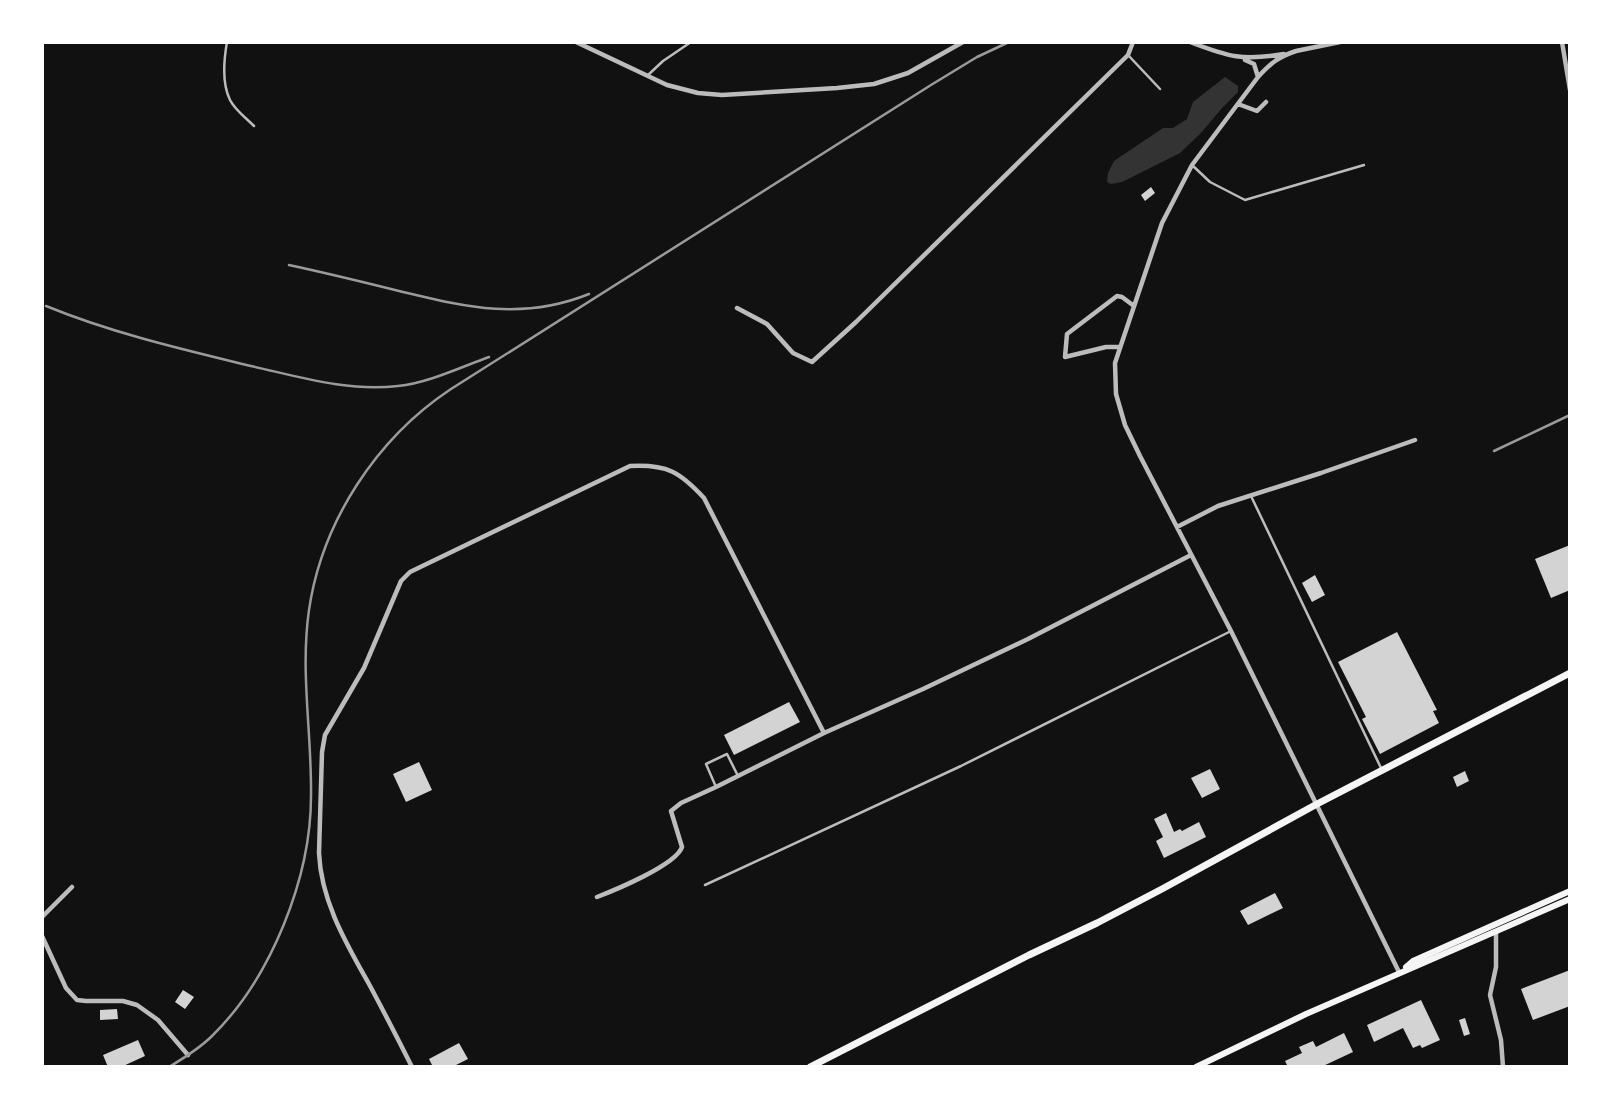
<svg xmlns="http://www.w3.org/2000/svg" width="1612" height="1109" viewBox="0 0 1612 1109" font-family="Rubik,sans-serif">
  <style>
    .water { fill: #333 }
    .building { fill: #d3d3d3 }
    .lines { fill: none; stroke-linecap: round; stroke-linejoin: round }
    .service { stroke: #bcbcbc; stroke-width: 2.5 }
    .minor { stroke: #bcbcbc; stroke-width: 4.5 }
    .secondary { stroke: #f5f5f5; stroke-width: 6 }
    .primary { stroke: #f5f5f5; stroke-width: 7 }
    .rail { stroke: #9a9a9a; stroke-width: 2.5 }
  </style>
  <rect width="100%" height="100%" fill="#111"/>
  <path class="water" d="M1225,77L1238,86V92L1222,108L1201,133L1180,153L1122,182L1111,184L1107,182L1108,173L1114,161L1163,128H1173L1187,119L1193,102Z"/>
  <path class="building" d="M1151,187L1155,193L1145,201L1141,195Z
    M1570,545V590L1551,598L1535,559Z
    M1315,575L1325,595L1312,602L1302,583Z
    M1397,632L1437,710L1433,711L1439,723L1380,754L1362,719L1366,717L1338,662Z
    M789,702L800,722L734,755L724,735Z
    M419,762L432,790L406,802L393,774Z
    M1210,769L1220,789L1202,798L1191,778Z
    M1465,771L1469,781L1457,787L1453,777Z
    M1166,813L1174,832L1180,829L1182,831L1199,822L1206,837L1164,858L1156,841L1163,837L1154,819Z
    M1275,893L1283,908L1248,925L1240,911Z
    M1570,970V1006L1533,1020L1521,989Z
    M183,990L194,997L185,1009L175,1002Z
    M1421,1000L1440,1040L1422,1048L1420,1045L1413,1048L1403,1028L1374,1042L1367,1025Z
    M117,1009L118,1019L100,1020V1010Z
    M1465,1018L1470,1034L1464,1036L1459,1020Z
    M1344,1033L1353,1052L1321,1067H1288L1285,1061L1302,1053L1299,1047L1313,1041L1316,1047Z
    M138,1040L145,1056L121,1067H108L103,1055Z
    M459,1043L468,1059L452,1067H433L429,1059Z"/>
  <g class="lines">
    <path class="service" d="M227,42C224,59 222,84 230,100C235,110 246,118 254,126
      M1128,55L1160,89
      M647,76L663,61L691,42
      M1192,165L1210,182L1245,200L1364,165
      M1251,496L1381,768
      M716,787L706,764L727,754L738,776
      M705,885L961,766L1231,631"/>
    <path class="minor" d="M576,42L667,85L698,93L722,95L837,88L874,84L908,73L963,42
      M1190,42C1229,57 1243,61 1284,54
      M1562,42L1570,90
      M1296,51C1278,57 1271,63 1258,77L1192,165L1162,223L1115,363L1116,394L1125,425L1140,456L1231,631L1399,972
      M1296,51L1340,42
      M1245,60L1254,64L1258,77
      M1238,104L1257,111L1266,102
      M737,308L767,324L793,353L812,362L856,322L1128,55L1133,42
      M1120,347H1106L1065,357L1067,334L1117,296L1122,297L1134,306
      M1177,527L1218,506L1321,473L1415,440
      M597,897C615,890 676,865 682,847L671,811L681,803L716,787L824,733L923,689L1028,639L1191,555
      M42,917L72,887
      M1496,931V967L1490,995L1501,1040L1503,1067
      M42,936L66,988L77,1000L86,1001H123L137,1005L158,1020L188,1055
      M412,1067C398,1039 384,1012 369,984C346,943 321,901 319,853L322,752L325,735L364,668L401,581L410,572L630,466C667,464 680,472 704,498L824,733"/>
    <path class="secondary" d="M1406,967L1413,961L1570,891
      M1196,1067L1306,1014L1570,899"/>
    <path class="primary" d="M810,1067L1029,955L1097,923L1162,889L1317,804L1570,673"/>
    <path class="rail" d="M289,265C326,273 363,282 399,291C466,307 522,321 589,294
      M46,306C112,333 181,349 251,366C300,377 348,392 398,386C428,383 461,367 489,357
      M1494,451L1570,415
      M169,1067C184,1058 200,1048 212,1036C271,978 311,878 311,796C312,734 300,672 309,610C322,521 377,438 451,389L931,85L977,57L1009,42"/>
  </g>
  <rect width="1612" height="1109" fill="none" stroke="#ffffff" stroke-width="88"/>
</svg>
